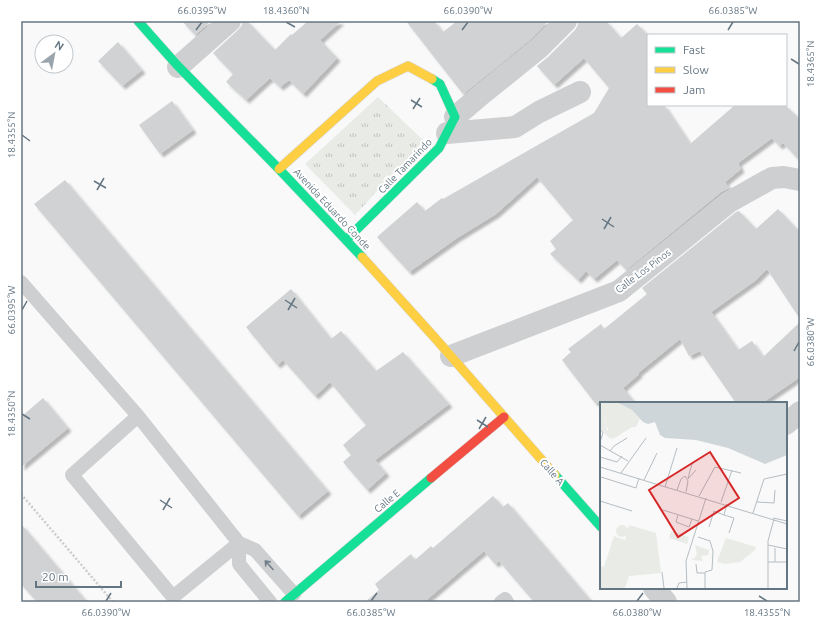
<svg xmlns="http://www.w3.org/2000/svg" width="821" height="623" viewBox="0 0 821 623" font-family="Ubuntu,sans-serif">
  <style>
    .park { fill: url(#park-tufts) }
    .building { fill: #d0d2d3; filter: url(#shadow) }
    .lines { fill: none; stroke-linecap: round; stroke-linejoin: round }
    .fast-casing { stroke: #d5d6d7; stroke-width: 10 }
    .slow-casing { stroke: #d5d6d7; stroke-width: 10 }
    .jam-casing { stroke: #d5d6d7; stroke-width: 10 }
    .path { stroke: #cbcccd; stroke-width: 2.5; stroke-dasharray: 2 2; stroke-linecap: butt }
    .lane { stroke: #cecfd0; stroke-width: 14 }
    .street { stroke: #cecfd0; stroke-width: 22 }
    .fast { stroke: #16e098; stroke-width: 9 }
    .slow { stroke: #ffcf43; stroke-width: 9 }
    .jam { stroke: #f24e42; stroke-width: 9 }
    .oneway { stroke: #707f8b }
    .ticks { fill: none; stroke: #657683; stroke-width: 1.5 }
    .labels { text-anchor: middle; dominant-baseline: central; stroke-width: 4; stroke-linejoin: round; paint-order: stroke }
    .street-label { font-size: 10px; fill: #657683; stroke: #fff }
    .inset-road { fill: none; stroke: #b5bdc3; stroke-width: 1 }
    .view { fill: #d62828; fill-opacity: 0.15; stroke: #d62828; stroke-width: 2 }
    .inset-edge { fill: none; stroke: #657683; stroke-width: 2 }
    .neatline { fill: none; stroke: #657683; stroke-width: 1.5 }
    .ticks-label { font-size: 10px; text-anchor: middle; fill: #657683 }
  </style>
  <defs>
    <pattern id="park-tufts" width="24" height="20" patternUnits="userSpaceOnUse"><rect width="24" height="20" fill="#e8ebe6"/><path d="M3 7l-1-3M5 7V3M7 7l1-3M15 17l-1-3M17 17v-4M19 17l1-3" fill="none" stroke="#c0c3c0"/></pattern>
    <filter id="shadow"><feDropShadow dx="3.5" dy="3.5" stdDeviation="1" flood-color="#0004"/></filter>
  </defs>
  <rect width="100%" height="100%" fill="#f9f9f9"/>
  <path class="park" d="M378,97L424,141L355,215L305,164Z"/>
  <path class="building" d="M182,21H211L195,35Z
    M242,21H247L275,50L291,34L292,35L308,21H341L320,40L337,58L303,94L289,80L280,87L270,78L246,100L226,82L233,74L213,53L238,30L242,25Z
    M406,21H434L443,32L457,21H548L531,39L463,94Z
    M578,21H606L621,38L637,24L648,35V105H664L690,144L735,105H785L800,119V161L783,143L779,146L772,138L738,163L741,169L725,182L729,188L721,192L626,270L617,260L594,279L586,271L578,280L550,254L556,249L550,241L573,220L537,177L496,214L457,238L409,272L377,237L417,202L425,211L442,198L443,199L594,113L609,88L584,58L554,85L537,66L548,57L575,30L578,25Z
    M118,42L142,70L122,86L98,61Z
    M172,101L193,130L160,154L139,125Z
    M65,180L328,491L298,516L34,204Z
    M778,209L800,232V319L767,269L756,280L711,312L738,350L752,341L763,357L800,322V377L762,403H736L700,351L689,356L680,339L638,373L639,374L623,388L635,403H595L562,360L571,352L568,349L601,324L604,329L647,294L642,288L736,212L739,211L756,229Z
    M291,289L331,339L341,331L376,371L403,352L449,404L375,460L386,473L367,490L343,462L351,455L343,445L366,425L330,382L315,396L283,360L277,365L246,327Z
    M43,398L68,428L21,467V417Z
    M493,496L503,507L508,503L592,602H534L499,561L495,564L484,551L424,602H365L379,590L375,584L411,554L415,560L431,546L433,548Z
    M21,524L87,602H37L21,584Z"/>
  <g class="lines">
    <defs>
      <path id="fast" d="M138,21L177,65L278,168L362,257
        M346,240L439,148L455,117L440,84L432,79
        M555,475L601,527
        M285,602L431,478"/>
      <path id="slow" d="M279,169L377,81L408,66L432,79
        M362,257L435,338L555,475"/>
      <path id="jam" d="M431,478L504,417"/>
    </defs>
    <use href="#fast" class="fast-casing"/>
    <use href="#slow" class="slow-casing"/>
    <use href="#jam" class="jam-casing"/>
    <path class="path" d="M21,494L113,602"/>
    <path class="lane" d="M21,282L138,416L239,543L255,550L294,594
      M138,416L72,475L173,597L239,543
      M239,543V564L270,602
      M501,602L505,599L507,602"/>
    <path class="street" d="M178,67L230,21
      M455,117L482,94L539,48L566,21
      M447,133L515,127L539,112L580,92
      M451,356L619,291L729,202L772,178L784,177L800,180
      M786,424L800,412
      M654,588L666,602"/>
    <use href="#fast" class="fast"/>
    <use href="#slow" class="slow"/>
    <use href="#jam" class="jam"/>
  </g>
  <defs><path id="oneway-shaft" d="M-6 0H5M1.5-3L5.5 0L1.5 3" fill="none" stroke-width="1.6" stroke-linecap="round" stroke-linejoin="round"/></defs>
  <use class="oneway" href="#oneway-shaft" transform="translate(269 565) rotate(-132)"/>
  <path class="ticks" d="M286,22L295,27M196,30L202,22M462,30L468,22M728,30L733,22M791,59L799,64M411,100L422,107M413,109L420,98M22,135L30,141M94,181L106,188M97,190L104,178M602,219L614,227M604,229L611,217M285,300L297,308M22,310L27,301M288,310L295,298M794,351L799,342M22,414L30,419M477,420L488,427M479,429L486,417M160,500L172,508M163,510L170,498M759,596L767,601M106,601L111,593M371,601L377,593M637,601L643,593"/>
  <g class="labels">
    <g class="street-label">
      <text transform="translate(405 166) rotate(-46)">Calle Tamarindo</text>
      <text transform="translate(332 209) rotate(47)">Avenida Eduardo Conde</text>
      <text transform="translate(643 271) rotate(-37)">Calle Los Pinos</text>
      <text transform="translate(552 472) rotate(49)">Calle A</text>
      <text transform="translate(387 501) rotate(-40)">Calle E</text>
    </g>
  </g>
  <g transform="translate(600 402)">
    <rect width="187" height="187" fill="#f9f9f9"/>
    <path d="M0,1L6,6L5,23L12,39L0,26ZM29,123L56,131L61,171L29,174L25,186H0V164L4,165L14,134L25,138ZM16 129a6 6 0 1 1 12 0a6 6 0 1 1-12 0ZM71,129L89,135L87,142L69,136ZM126,136L156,145L155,148L140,160L125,162L117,160ZM95,143L109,148L110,145L108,153L101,154L103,159L93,158L91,156L94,157L97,152Z" fill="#e8ebe6"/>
    <path d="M1,1H18L32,8L40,17L36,25H32L13,37L7,33L8,26L5,24L6,15L3,11L5,6Z" fill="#e8ebe6"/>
    <path d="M18,1H187V53L165,62L128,46L96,38L65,36L60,33L55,20L48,22L43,20L32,8Z" fill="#ced6d9"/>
    <path class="inset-road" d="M0,27L3,31L0,40M0,43L28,59M10,49L14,44L27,36M0,55L17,60L22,54M0,65L187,122M21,71L46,36M1,75L36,86L39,76M88,76L92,62M88,77L96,68M44,78L57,51M65,85L77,46M77,88L81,77L85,74L88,79L86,90M99,94L115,65L141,71M0,99L32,109M121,100L132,68M157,100L174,101L175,88M127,102L124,113L134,116L129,131M63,108L98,119M153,111L164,77L187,72M78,113L76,120L89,125L92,117M173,116L187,119M109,125L114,109L124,113M98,135L110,139L113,149L112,168L105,170V186M168,143L187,147M175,146V160M168,160H187M96,162L97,171H105M62,170L64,186M77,186L79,181L87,180M87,186L86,159L106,96M168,186V139L174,117"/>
    <path class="view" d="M110,50L139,96L78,135L49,88Z"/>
    <rect width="187" height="187" class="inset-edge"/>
  </g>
  <rect width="821" height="623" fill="none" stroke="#ffffff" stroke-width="44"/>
  <rect x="647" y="34" width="140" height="72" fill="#ffffff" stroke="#c1c8cd"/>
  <rect x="655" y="47" width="20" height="6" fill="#16e098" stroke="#c1c8cd"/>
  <text x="683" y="54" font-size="12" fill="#657683">Fast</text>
  <rect x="655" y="67" width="20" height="6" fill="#ffcf43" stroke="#c1c8cd"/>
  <text x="683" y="74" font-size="12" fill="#657683">Slow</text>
  <rect x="655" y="87" width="20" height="6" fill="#f24e42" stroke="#c1c8cd"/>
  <text x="683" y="94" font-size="12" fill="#657683">Jam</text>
  <g transform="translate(54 54) rotate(32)"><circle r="19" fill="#ffffff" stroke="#c1c8cd"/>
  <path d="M0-3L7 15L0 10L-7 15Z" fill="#99a4ac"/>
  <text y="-6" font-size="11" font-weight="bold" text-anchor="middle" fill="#657683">N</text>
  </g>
  <path d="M36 581v6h85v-6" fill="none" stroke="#657683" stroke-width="2"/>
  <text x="42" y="581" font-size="12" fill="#657683" stroke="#ffffff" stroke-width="3" paint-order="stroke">20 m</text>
  <rect x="22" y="22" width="777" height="579" class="neatline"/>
  <g class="ticks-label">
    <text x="202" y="14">66.0395°W</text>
    <text x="286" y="14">18.4360°N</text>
    <text x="468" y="14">66.0390°W</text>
    <text x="733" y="14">66.0385°W</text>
    <text transform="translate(810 64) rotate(-90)" y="4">18.4365°N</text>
    <text transform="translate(11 135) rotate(-90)" y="4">18.4355°N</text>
    <text transform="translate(11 310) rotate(-90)" y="4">66.0395°W</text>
    <text transform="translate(810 342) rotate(-90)" y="4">66.0380°W</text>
    <text transform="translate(11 414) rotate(-90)" y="4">18.4350°N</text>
    <text x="106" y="616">66.0390°W</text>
    <text x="371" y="616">66.0385°W</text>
    <text x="637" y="616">66.0380°W</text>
    <text x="767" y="616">18.4355°N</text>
  </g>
</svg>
